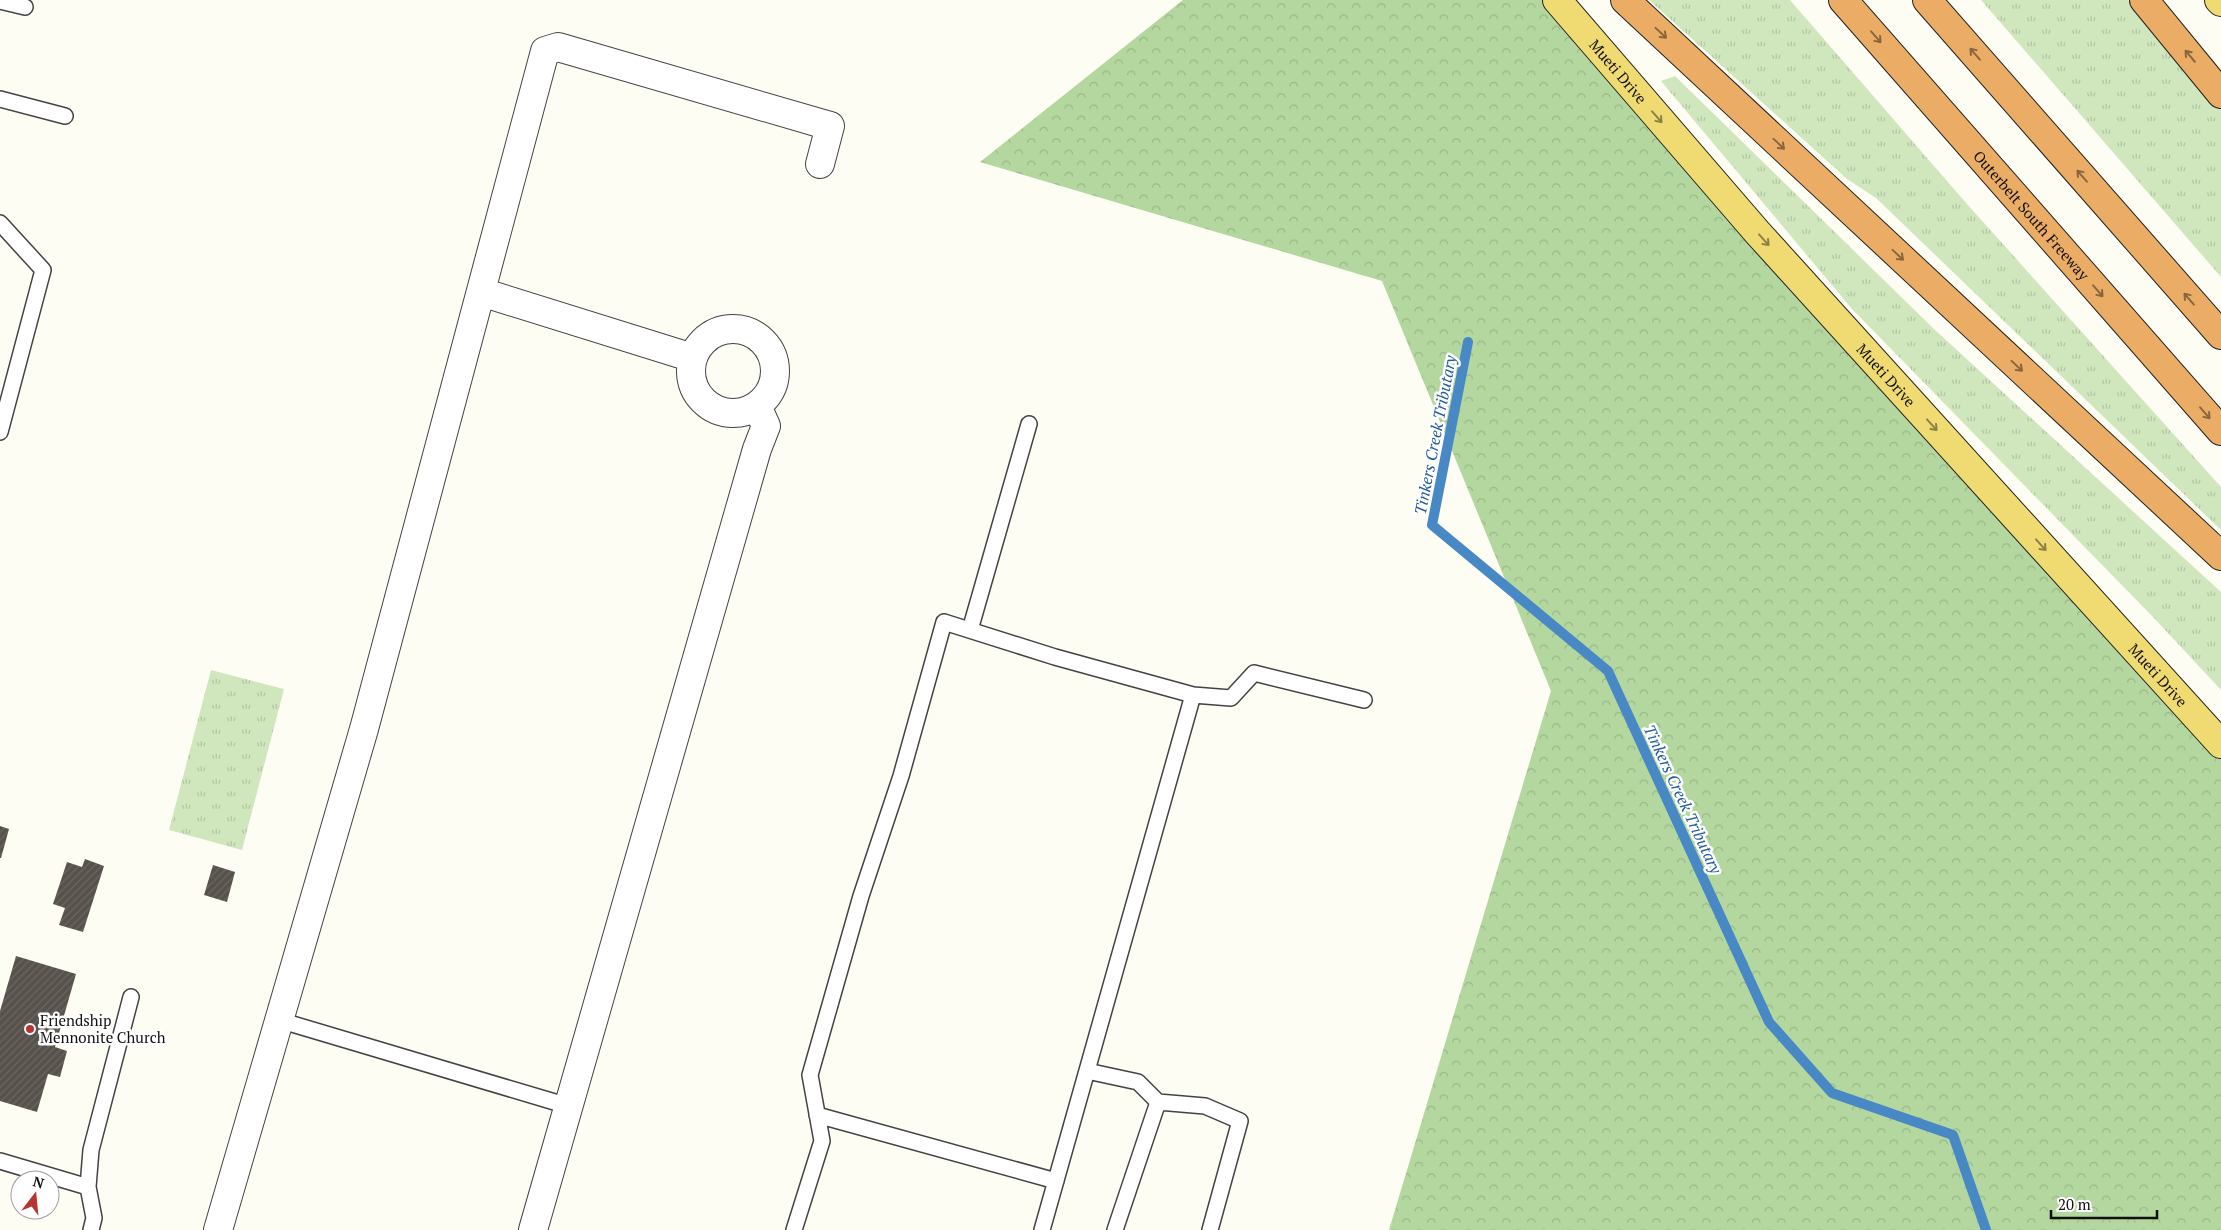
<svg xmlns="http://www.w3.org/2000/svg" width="2221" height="1230" viewBox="0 0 2221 1230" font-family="'PT Serif',serif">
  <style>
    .grass { fill: url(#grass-tufts) }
    .forest { fill: url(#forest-crowns) }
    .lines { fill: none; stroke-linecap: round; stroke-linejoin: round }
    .stream { stroke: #4788c5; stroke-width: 10 }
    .building { fill: url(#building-hatch) }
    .lane-casing { stroke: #434343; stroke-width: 18 }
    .street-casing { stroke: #434343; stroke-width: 30 }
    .primary-casing { stroke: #212121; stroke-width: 30 }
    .highway-casing { stroke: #212121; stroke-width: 30 }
    .lane { stroke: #fff; stroke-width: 15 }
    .street { stroke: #fff; stroke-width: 28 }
    .primary { stroke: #f0db72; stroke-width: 28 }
    .highway { stroke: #ebad65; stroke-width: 28 }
    .oneway { stroke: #88663f }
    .oneway2 { stroke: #8b8046 }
    .poi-dot { fill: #b83430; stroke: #fff; stroke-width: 2 }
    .labels { text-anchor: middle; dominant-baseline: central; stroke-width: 5; stroke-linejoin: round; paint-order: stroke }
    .street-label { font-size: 15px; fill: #101010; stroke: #fff }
    .poi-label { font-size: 15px; fill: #101010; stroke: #fff; text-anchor: start }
    .water-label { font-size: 16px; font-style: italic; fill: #205b9b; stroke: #fff }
  </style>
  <defs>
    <pattern id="grass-tufts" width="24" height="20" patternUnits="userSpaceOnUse" patternTransform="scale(1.25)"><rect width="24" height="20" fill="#d0e7be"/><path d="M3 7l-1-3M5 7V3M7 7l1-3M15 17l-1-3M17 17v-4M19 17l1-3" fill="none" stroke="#b2c5a2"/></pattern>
    <pattern id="forest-crowns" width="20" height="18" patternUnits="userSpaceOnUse" patternTransform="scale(1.25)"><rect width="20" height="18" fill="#b3d79f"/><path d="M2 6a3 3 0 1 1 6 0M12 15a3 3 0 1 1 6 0" fill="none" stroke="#99b888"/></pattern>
    <pattern id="building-hatch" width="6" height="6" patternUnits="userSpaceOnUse" patternTransform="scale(1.25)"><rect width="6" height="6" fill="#58524d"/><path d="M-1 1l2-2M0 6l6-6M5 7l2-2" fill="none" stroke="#6b6662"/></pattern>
  </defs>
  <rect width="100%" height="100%" fill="#fefdf4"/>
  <path class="grass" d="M1649,0H1790L1967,204L2221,487V530L1876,198L1847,179Z
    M1981,0H2128L2221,110V277Z
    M1675,76L1934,329L2221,592V690L2153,617L1852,309L1661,81Z
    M211,670L284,689L242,850L169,830Z"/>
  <path class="forest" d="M1183,0H1557L2221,744V1230H1389L1551,691L1382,281L980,162Z"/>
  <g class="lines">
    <path class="stream" d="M1468,342L1432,525L1608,671L1769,1022L1832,1093L1953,1135L1986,1230"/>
  </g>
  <path class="building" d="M0,826L9,829L1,858H0Z
    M85,859L104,866L83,932L59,925L65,908L53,904L67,862L82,867Z
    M213,865L235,872L227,902L204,895Z
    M16,956L76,974L55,1047L67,1051L60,1077L48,1074L37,1112L0,1101V1011Z"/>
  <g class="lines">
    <defs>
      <path id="lane" d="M0,1L25,7
        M0,99L65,116
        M0,223L43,270L0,432
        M970,630L1029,424
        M279,1020L568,1106
        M1087,1071L1138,1082L1158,1102L1115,1230
        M1158,1102L1205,1106L1240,1121L1210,1230
        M817,1115L1056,1181
        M0,1161L88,1187L94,1218L91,1230
        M88,1187L91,1150L131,997
        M794,1230L822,1141L810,1075L861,896L901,776L944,622L1055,657L1193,695
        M1042,1230L1193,695L1231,698L1254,673L1364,700"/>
      <path id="street" d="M481,292L693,358
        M691 371a42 42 0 1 1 84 0a42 42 0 1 1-84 0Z
        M218,1230L364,729L545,51L558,47L830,126L820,164
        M533,1230L757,449L766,426L757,406"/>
      <g id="primary">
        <path id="s1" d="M1557,0L1757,232L2221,744"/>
        <path d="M2219,0L2221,2"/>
      </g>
      <g id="highway">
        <path d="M1625,0L2221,556"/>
        <path id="s2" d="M1843,0L2221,431"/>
        <path d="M1927,0L2221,335"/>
        <path d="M2144,0L2221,94"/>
      </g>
    </defs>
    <use href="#lane" class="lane-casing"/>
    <use href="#street" class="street-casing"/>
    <use href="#primary" class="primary-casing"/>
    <use href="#highway" class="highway-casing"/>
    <use href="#lane" class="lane"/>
    <use href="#street" class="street"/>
    <use href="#primary" class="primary"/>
    <use href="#highway" class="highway"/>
  </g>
  <defs><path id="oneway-shaft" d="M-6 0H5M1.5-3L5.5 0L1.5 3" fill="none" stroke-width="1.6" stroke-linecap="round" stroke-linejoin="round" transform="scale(1.25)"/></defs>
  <g class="oneway">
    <use href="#oneway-shaft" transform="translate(1661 33) rotate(43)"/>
    <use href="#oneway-shaft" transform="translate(1876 37) rotate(49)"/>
    <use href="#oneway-shaft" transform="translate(1975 54) rotate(-131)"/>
    <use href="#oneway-shaft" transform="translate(2190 56) rotate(-130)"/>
    <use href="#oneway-shaft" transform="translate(1779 144) rotate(43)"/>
    <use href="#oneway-shaft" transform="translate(2082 176) rotate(-131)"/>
    <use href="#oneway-shaft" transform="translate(1898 255) rotate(43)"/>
    <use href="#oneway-shaft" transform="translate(2098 291) rotate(49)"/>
    <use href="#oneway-shaft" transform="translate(2189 299) rotate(-131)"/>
    <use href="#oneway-shaft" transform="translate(2017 366) rotate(43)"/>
    <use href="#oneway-shaft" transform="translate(2205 413) rotate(49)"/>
  </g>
  <g class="oneway2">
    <use href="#oneway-shaft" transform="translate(1657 117) rotate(49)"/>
    <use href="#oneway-shaft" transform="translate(1764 240) rotate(48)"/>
    <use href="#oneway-shaft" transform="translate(1932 425) rotate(48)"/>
    <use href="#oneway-shaft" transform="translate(2041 545) rotate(48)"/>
  </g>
  <circle class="poi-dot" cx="30" cy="1029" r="5"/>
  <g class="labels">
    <g class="street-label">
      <text stroke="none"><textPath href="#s1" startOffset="94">Mueti Drive</textPath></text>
      <text stroke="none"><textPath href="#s2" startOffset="286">Outerbelt South Freeway</textPath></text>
      <text stroke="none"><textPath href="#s1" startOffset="499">Mueti Drive</textPath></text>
      <text stroke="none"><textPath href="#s1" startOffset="904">Mueti Drive</textPath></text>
    </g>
    <g class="poi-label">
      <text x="40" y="1020">Friendship<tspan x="40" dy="17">Mennonite Church</tspan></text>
    </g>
    <g class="water-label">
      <text transform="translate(1435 435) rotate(-79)">Tinkers Creek Tributary</text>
      <text transform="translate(1683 799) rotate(65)">Tinkers Creek Tributary</text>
    </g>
  </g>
  <g transform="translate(35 1195) rotate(16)"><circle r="24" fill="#ffffff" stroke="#9f9f9f"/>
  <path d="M0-4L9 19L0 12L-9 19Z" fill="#b83430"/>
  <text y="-8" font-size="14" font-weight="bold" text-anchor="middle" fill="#101010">N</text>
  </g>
  <path d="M2051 1210v8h106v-8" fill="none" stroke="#101010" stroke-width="2.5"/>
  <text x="2058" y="1210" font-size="15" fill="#101010" stroke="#ffffff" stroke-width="4" paint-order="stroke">20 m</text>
</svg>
